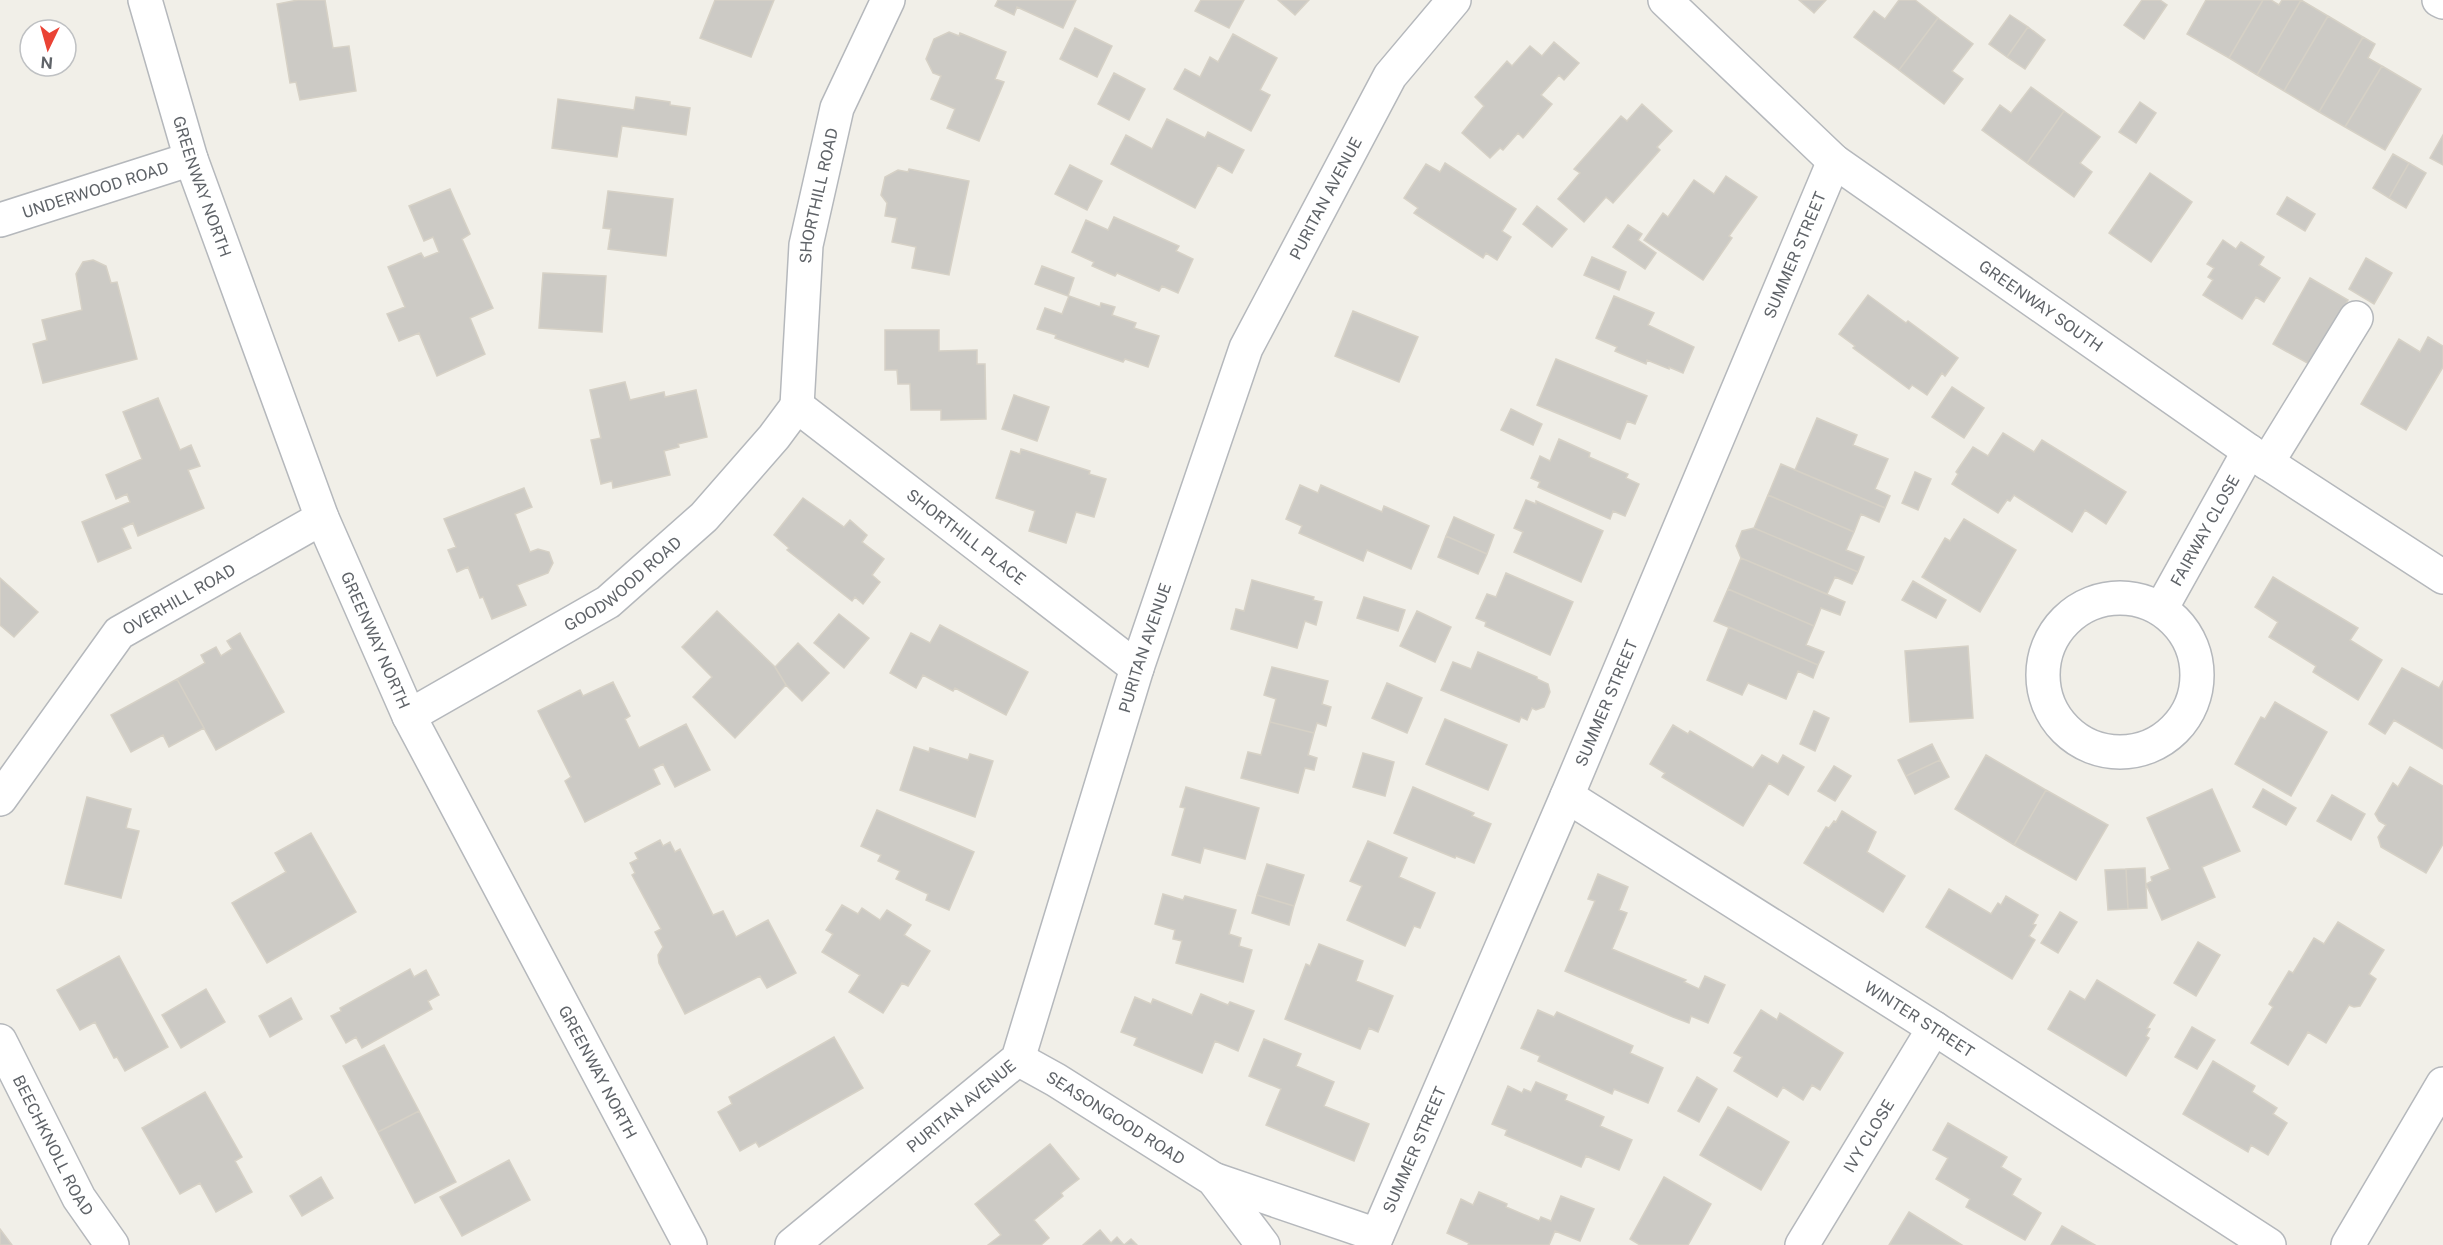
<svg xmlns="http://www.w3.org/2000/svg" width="2443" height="1245" viewBox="0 0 2443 1245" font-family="'Public Sans',sans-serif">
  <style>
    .building { fill: #cccac5; stroke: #d6d1c6; stroke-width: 1.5 }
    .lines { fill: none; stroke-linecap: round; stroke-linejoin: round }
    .minor-casing { stroke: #b5b8bc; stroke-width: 36 }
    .minor { stroke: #fff; stroke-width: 33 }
    .labels { text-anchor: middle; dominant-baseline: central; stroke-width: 4.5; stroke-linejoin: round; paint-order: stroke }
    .street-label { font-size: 16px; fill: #5f6368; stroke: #fff }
  </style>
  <rect width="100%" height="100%" fill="#f1efe8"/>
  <path class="building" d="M325,0L333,48L349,46L356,91L300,100L296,82L290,83L277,4L298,0Z
    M715,0H774L751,57L700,38Z
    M998,0H1076L1063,28L1017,7L1014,15L995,6Z
    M1201,0H1244L1229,28L1195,11Z
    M1278,0H1309L1295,15Z
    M1799,0H1826L1814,13Z
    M1899,0H1915L1938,18L1899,70L1854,37L1874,11L1885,19Z
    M2142,0H2160L2167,5L2144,39L2124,25Z
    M2206,0H2263L2229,58L2187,34Z
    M2263,0H2271L2279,5L2282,0H2301L2257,75L2229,58Z
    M2301,0L2328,16L2284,91L2257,75Z
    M2010,15L2028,27L2007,57L1989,44Z
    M2328,16L2363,37L2319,112L2284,91Z
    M1938,18L1973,44L1952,71L1963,79L1944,104L1899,70Z
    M2028,27L2045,40L2025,69L2007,57Z
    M1075,28L1112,46L1097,77L1060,59Z
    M949,32L959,36L960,33L1006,52L995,79L1004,82L979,141L947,128L955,109L931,99L941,76L933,73L926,59L934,39Z
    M1233,34L1277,58L1260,90L1270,95L1251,131L1174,89L1185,69L1200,77L1210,57L1218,62Z
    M2363,37L2375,44L2368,58L2382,66L2345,127L2319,112Z
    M1554,42L1579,63L1564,80L1559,75L1541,95L1552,104L1523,138L1518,133L1503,150L1500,148L1490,158L1462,133L1484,106L1475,97L1507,61L1512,66L1530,46L1542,56Z
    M2382,66L2421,89L2385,150L2345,127Z
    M1114,73L1145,89L1129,120L1098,104Z
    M2031,87L2064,111L2027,163L1982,130L2000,105L2011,113Z
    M636,97L670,102V105L690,108L686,135L622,126L617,157L552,148L558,99L634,110Z
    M2140,102L2156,113L2136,143L2119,132Z
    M1642,104L1672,131L1657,147L1660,150L1613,203L1606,197L1584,222L1558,199L1580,173L1574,169L1621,116L1627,121Z
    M2064,111L2100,137L2080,163L2092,172L2074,197L2027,163Z
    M1167,119L1205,138L1208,132L1244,150L1232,173L1218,165L1195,208L1111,164L1126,135L1152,149Z
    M2443,135V165L2430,158Z
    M2393,154L2409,163L2389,198L2373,188Z
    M1445,163L1516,209L1502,231L1511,237L1497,260L1486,253L1483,258L1414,213L1418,208L1404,198L1426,164L1440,172Z
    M2409,163L2426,173L2406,208L2389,198Z
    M1070,165L1102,181L1087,210L1055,194Z
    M909,169L969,181L949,275L912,268L916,247L892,242L897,218L885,216L887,203L881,195L885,177L898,170L908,172Z
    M2150,173L2192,202L2151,262L2109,233Z
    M1726,176L1757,197L1729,236L1732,238L1703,280L1644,240L1663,213L1668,217L1694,180L1714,194Z
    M450,189L470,234L462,239L493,308L470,318L485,354L437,376L419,333L399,341L387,314L405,307L388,267L421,253L424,258L439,252L433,237L424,241L409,206Z
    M608,191L673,199L666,256L608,249L611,229L603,228Z
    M2287,197L2315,214L2305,231L2277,214Z
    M1537,206L1567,229L1552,247L1523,224Z
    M1114,217L1179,246L1176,251L1193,259L1178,293L1162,286L1159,291L1117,273L1115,276L1092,266L1094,262L1072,252L1086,220L1108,230Z
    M1628,225L1642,234L1638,240L1656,253L1645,269L1613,247Z
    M2223,240L2236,249L2241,242L2264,257L2259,265L2280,278L2264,302L2256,297L2242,319L2203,295L2213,280L2208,277L2214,268L2207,264Z
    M1592,257L1626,272L1619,290L1584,275Z
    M2366,258L2392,273L2374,304L2349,289Z
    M93,260L106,266L111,283L117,282L137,359L43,383L33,344L47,340L42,320L82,310L76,274L83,262Z
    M1042,266L1074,278L1068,296L1035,284Z
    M543,273L606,276L602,332L539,328Z
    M2310,278L2348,300L2311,365L2273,344Z
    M1868,295L1906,323L1908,321L1958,358L1945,376L1942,373L1927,395L1912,385L1909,389L1853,348L1855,346L1839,334Z
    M1069,296L1100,307L1101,303L1115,307L1112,315L1136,323L1134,328L1159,336L1148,367L1125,359L1123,362L1055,338L1056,335L1037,329L1045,308L1062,314Z
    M1614,296L1654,313L1648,325L1694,347L1683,373L1669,367V369L1647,360L1646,364L1615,351L1617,347L1596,338Z
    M1353,311L1418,337L1399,382L1335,356Z
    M885,330H939V351L977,350V364H985L986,419L941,420V410H911L910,384H898L897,370H885Z
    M2428,337L2443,346V367L2406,430L2361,404L2399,339L2420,352Z
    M1556,359L1647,396L1635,424L1627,421L1620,439L1537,405Z
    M625,382L630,400L664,392L665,397L696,390L707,437L678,444L679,447L664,451L670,475L613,488L612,481L601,484L591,440L601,438L590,390Z
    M1952,387L1984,408L1964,438L1932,417Z
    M1014,395L1049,407L1037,441L1002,429Z
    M158,398L180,450L191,445L200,466L188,470L204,508L138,536L133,523L122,528L131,548L98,562L82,522L130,502L127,494L116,499L106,475L142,459L123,412Z
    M1511,409L1542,424L1533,445L1501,430Z
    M1817,418L1857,435L1853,445L1888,459L1875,489L1890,496L1885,508L1795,470Z
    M2003,433L2034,452L2042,440L2126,492L2106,524L2085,510L2072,532L2014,495L2010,501L2007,500L1998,513L1952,484L1958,474L1956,472L1973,447L1988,456Z
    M1559,439L1590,453L1589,457L1628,474L1626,478L1639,484L1625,516L1613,511L1610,519L1538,487L1540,482L1531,478L1540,456L1550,461Z
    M1021,449L1090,471L1089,474L1106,479L1094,517L1076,512L1066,543L1029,531L1035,511L996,498L1011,451L1020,454Z
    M1781,464L1885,508L1879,522L1861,514L1854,532L1768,495Z
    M1915,472L1931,479L1918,510L1902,503Z
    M1300,485L1318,493L1321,485L1382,512L1384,506L1429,526L1411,569L1367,550L1363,561L1299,533L1302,526L1286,519Z
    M524,488L532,507L515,514L530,552L538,549L549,552L553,563L548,573L517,585L526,605L492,619L483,597L480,598L468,567L457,572L448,550L456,547L444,519Z
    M1768,495L1854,532L1846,550L1864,557L1858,572L1754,528Z
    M803,498L844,527L850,520L867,535L862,542L884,559L872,575L880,582L863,604L855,597L852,601L787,550L789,548L774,535Z
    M1526,500L1536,504V501L1603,531L1581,582L1514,552L1523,532L1514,528Z
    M1454,517L1494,535L1487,554L1446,536Z
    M1964,519L2016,550L1980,612L1922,577L1945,538L1950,541Z
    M1754,528L1858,572L1852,584L1835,577L1827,594L1741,558L1736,546L1742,531Z
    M1446,536L1487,554L1478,574L1438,557Z
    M1741,558L1845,602L1840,615L1821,608L1814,626L1728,589Z
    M1506,573L1573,602L1550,655L1485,626L1486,622L1476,618L1487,594L1496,597Z
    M2273,577L2358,628L2350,640L2382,660L2358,700L2313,672L2316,666L2269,637L2278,622L2255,607Z
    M0,578L38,612L14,637L0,625Z
    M1252,580L1314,597L1313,600L1322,602L1316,625L1305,621L1297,648L1231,629L1236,609L1244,611Z
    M1913,581L1946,600L1936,618L1902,600Z
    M1728,589L1814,626L1806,645L1824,652L1818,665L1714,621Z
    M1364,597L1405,610L1398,631L1357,618Z
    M717,611L775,667L786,685L735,738L693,697L712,677L682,647Z
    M1417,611L1451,627L1435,662L1400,646Z
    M839,614L869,638L844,668L814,643Z
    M940,625L1028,672L1006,715L955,688L953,691L923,675L916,688L890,673L911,633L930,643Z
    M1729,627L1818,665L1813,678L1798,671L1786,699L1748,683L1742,695L1707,680Z
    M240,633L284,712L216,750L177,679L205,663L201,655L216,647L221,656L232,649L227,641Z
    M798,643L829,673L802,701L786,685L775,667Z
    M1968,646L1973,718L1910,722L1905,651Z
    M1478,652L1537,677V679L1548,684L1550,692L1544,707L1536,710L1532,708L1527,720L1521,717L1519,722L1441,690L1453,662L1471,669Z
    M1272,667L1328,681L1322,704L1331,707L1326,726L1317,723L1314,733L1270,722L1276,699L1264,695Z
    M2402,668L2439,688L2443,681V749L2394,720L2385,734L2369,724Z
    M177,679L204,728L169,747L163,735L131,752L111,715Z
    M613,682L630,716L625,719L639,748L686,724L710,770L675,787L663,764L653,769L660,784L585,822L565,781L571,777L538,711L580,690L583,696Z
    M1387,683L1422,698L1407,733L1372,718Z
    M2275,702L2327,732L2291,796L2235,764L2261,717L2265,719Z
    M1814,711L1829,718L1815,751L1800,744Z
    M1445,719L1507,745L1488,790L1426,764Z
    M1270,722L1314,733L1308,755L1317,758L1314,770L1305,768L1298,793L1241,778L1248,752L1261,755Z
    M1673,725L1688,734L1690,731L1753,768L1762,755L1778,764L1783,755L1804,767L1788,795L1769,783L1743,826L1662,777L1665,773L1650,764Z
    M1932,744L1940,760L1906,776L1898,760Z
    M914,747L929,752L930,748L968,760L970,754L993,761L975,817L900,790Z
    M1363,753L1394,762L1385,796L1353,787Z
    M1986,755L2046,790L2014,845L1955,809Z
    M1940,760L1949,777L1915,794L1906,776Z
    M1834,766L1851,776L1835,801L1818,791Z
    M2410,767L2443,786V844L2426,873L2381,847L2378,837L2386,825L2379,821L2375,814L2393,783L2398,787Z
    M1186,787L1259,808L1245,859L1204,848L1200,863L1172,855L1185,808L1180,807Z
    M1413,787L1474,813L1472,816L1491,824L1474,863L1456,856L1455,858L1394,833Z
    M2212,789L2240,851L2202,867L2215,897L2162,920L2146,884L2152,881L2151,877L2170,869L2147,818Z
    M2263,789L2296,808L2286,825L2253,807Z
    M2046,790L2108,825L2076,880L2014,845Z
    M2332,795L2365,814L2351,840L2317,821Z
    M87,797L131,809L126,828L139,831L121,898L65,884Z
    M877,810L974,852L949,910L926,900L928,894L896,879L900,871L878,861L881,855L861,846Z
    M1842,811L1876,832L1867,852L1905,876L1883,912L1804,863L1826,827L1829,828L1834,821L1836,822Z
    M311,833L356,912L267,963L232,903L286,872L275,853Z
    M660,840L663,846L670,842L675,852L680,849L713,915L723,911L736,937L768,920L796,973L767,988L760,976L685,1014L659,963L658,955L663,947L655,932L661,929L632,875L635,873L630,863L638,859L635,853Z
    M1368,841L1407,858L1399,877L1435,893L1420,928L1414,926L1405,946L1347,920L1362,886L1350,881Z
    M1267,864L1304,875L1294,906L1257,895Z
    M2145,868L2147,908L2128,909L2126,869Z
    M2126,869L2128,909L2108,910L2105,870Z
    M1598,874L1628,887L1619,910L1627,913L1612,949L1686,980L1684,982L1699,989L1705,976L1725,985L1708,1023L1691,1016L1689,1023L1673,1017L1565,971L1595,901L1588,899Z
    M1949,889L1991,914L1998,903L2001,905L2006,896L2038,915L2033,924L2036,925L2029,936L2035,940L2012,979L1926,927Z
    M1163,894L1183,900L1185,896L1236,910L1229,934L1241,938L1239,946L1252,950L1243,982L1176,963L1182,941L1173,939L1175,930L1155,924Z
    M1257,895L1294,906L1289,925L1252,913Z
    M842,905L858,914L862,908L880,920L887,910L911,925L904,935L930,951L908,986L902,983L883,1013L849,992L860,975L822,952L833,934L826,930Z
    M2060,912L2077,922L2058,953L2041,943Z
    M2338,922L2384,950L2369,974L2376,979L2360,1006L2354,1007L2349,1005L2326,1043L2308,1032L2288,1065L2251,1043L2273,1007L2269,1004L2289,971L2293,973L2314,938L2324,944Z
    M2198,942L2220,955L2196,996L2174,983Z
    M1319,944L1363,961L1356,981L1393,996L1378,1032L1369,1028L1360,1049L1285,1019L1306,964L1310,966Z
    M119,956L168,1047L125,1071L117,1057L114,1058L95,1022L80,1030L57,990Z
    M410,969L414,977L426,970L439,995L428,1001L432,1009L362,1048L356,1037L346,1043L331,1016L341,1011L340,1008Z
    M2097,980L2155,1015L2147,1028L2150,1029L2146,1036L2149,1038L2126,1076L2048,1029L2070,991L2085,1000Z
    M206,989L225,1022L181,1048L162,1015Z
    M1201,994L1228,1005L1230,1002L1254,1011L1238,1051L1215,1041L1202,1073L1134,1045L1137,1038L1121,1032L1135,997L1151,1004L1153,999L1192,1015Z
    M291,998L302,1019L270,1037L259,1016Z
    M1538,1010L1554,1017L1557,1012L1633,1046L1630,1053L1663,1068L1648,1103L1614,1089L1612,1094L1538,1061L1540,1056L1521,1048Z
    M1761,1010L1777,1020L1780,1013L1843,1053L1820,1090L1812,1085L1803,1100L1783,1087L1777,1097L1734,1071L1742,1057L1734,1053Z
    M2192,1027L2215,1040L2197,1069L2175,1057Z
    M834,1037L863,1088L759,1147L756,1142L740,1151L718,1112L732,1104L729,1097Z
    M1264,1039L1301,1054L1296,1066L1334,1082L1324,1106L1369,1124L1354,1161L1266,1125L1281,1089L1249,1076Z
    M384,1045L419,1111L378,1132L343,1066Z
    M2213,1061L2255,1086L2252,1092L2277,1108L2273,1114L2287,1123L2268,1155L2251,1145L2248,1152L2183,1114Z
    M1697,1077L1717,1089L1699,1122L1678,1111Z
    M1536,1082L1567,1095L1565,1100L1604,1117L1600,1126L1632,1140L1619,1170L1586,1156L1581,1167L1505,1135L1507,1130L1492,1124L1508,1086L1522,1093L1524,1089L1531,1092Z
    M205,1092L242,1157L235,1161L252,1192L216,1212L200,1183L180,1194L142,1128Z
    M1728,1107L1789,1142L1761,1190L1700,1155Z
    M419,1111L456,1182L415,1203L378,1132Z
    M1948,1123L2007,1157L2001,1167L2021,1179L2012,1195L2041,1213L2025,1240L1966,1207L1970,1199L1936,1179L1948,1158L1933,1150Z
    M1050,1144L1079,1179L1061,1193L1063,1196L1034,1220L1049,1238L1041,1245H988L1001,1235L975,1204Z
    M509,1160L530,1200L462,1236L440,1197Z
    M321,1177L333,1198L302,1216L290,1196Z
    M1664,1177L1711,1204L1688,1245H1640L1630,1239Z
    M1479,1192L1507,1204L1506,1207L1539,1221L1541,1217L1551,1221L1561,1196L1594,1209L1580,1241L1555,1231L1549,1245H1468L1469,1243L1447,1233L1461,1199L1473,1205Z
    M1909,1212L1962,1245H1889Z
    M2062,1226L2095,1245H2051Z
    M0,1229L12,1245H0Z
    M1100,1230L1111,1243L1117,1237L1124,1245L1131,1239L1137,1245H1083Z"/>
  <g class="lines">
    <defs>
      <g id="minor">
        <path id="s1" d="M145,0L191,159L322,518L409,716L690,1245"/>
        <path id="s2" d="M1665,0L1834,161L2249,451L2443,577"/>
        <path d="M2439,0L2443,2"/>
        <path id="s3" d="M0,220L191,159"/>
        <path id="s4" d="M797,406L1137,668"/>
        <path id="s5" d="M797,406L806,245L837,108L888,0"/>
        <path d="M2267,463L2356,318"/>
        <circle cx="2120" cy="675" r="77"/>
        <path id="s6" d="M2161,609L2249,451"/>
        <path id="s7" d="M409,716L608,602L704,517L774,437L797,406"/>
        <path id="s8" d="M1567,796L1934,1028L2269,1245"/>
        <path id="s9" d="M0,799L119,633L322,518"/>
        <path id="s10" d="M0,1041L79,1198L112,1245"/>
        <path id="s11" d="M1018,1059L1056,1080L1213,1179L1263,1245"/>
        <path d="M1213,1179L1377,1235"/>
        <path id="s12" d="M792,1245L1018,1059L1137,668L1246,348L1390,76L1454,0"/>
        <path id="s13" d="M1373,1245L1567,796L1834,161"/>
        <path id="s14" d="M1802,1245L1934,1028"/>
        <path d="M2348,1245L2443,1084"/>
      </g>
    </defs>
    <use href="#minor" class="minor-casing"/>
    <use href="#minor" class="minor"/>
  </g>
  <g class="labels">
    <g class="street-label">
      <text stroke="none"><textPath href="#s1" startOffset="195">GREENWAY NORTH</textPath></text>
      <text stroke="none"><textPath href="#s3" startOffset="100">UNDERWOOD ROAD</textPath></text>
      <text stroke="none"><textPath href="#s5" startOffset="212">SHORTHILL ROAD</textPath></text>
      <text stroke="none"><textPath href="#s12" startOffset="1209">PURITAN AVENUE</textPath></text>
      <text stroke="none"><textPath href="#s13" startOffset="1076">SUMMER STREET</textPath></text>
      <text stroke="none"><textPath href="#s2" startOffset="486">GREENWAY SOUTH</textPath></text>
      <text stroke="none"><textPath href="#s6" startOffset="90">FAIRWAY CLOSE</textPath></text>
      <text stroke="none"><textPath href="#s4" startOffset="214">SHORTHILL PLACE</textPath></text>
      <text stroke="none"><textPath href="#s7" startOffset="252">GOODWOOD ROAD</textPath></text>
      <text stroke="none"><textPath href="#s9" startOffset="273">OVERHILL ROAD</textPath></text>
      <text stroke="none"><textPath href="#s1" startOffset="681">GREENWAY NORTH</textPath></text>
      <text stroke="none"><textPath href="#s12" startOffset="723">PURITAN AVENUE</textPath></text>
      <text stroke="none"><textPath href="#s13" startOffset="590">SUMMER STREET</textPath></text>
      <text stroke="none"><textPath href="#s8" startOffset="417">WINTER STREET</textPath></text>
      <text stroke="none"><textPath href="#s1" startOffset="1167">GREENWAY NORTH</textPath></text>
      <text stroke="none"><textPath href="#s12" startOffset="219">PURITAN AVENUE</textPath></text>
      <text stroke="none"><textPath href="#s11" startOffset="114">SEASONGOOD ROAD</textPath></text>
      <text stroke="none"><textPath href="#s14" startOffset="128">IVY CLOSE</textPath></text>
      <text stroke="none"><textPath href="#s10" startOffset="117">BEECHKNOLL ROAD</textPath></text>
      <text stroke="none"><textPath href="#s13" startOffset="104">SUMMER STREET</textPath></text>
    </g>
  </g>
  <g transform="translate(48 48) rotate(185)"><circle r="28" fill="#ffffff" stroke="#bfc1c3" stroke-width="1.5"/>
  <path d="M0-4.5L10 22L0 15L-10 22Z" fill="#ea4335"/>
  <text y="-9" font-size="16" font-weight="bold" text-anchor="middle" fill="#5f6368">N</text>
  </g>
</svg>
